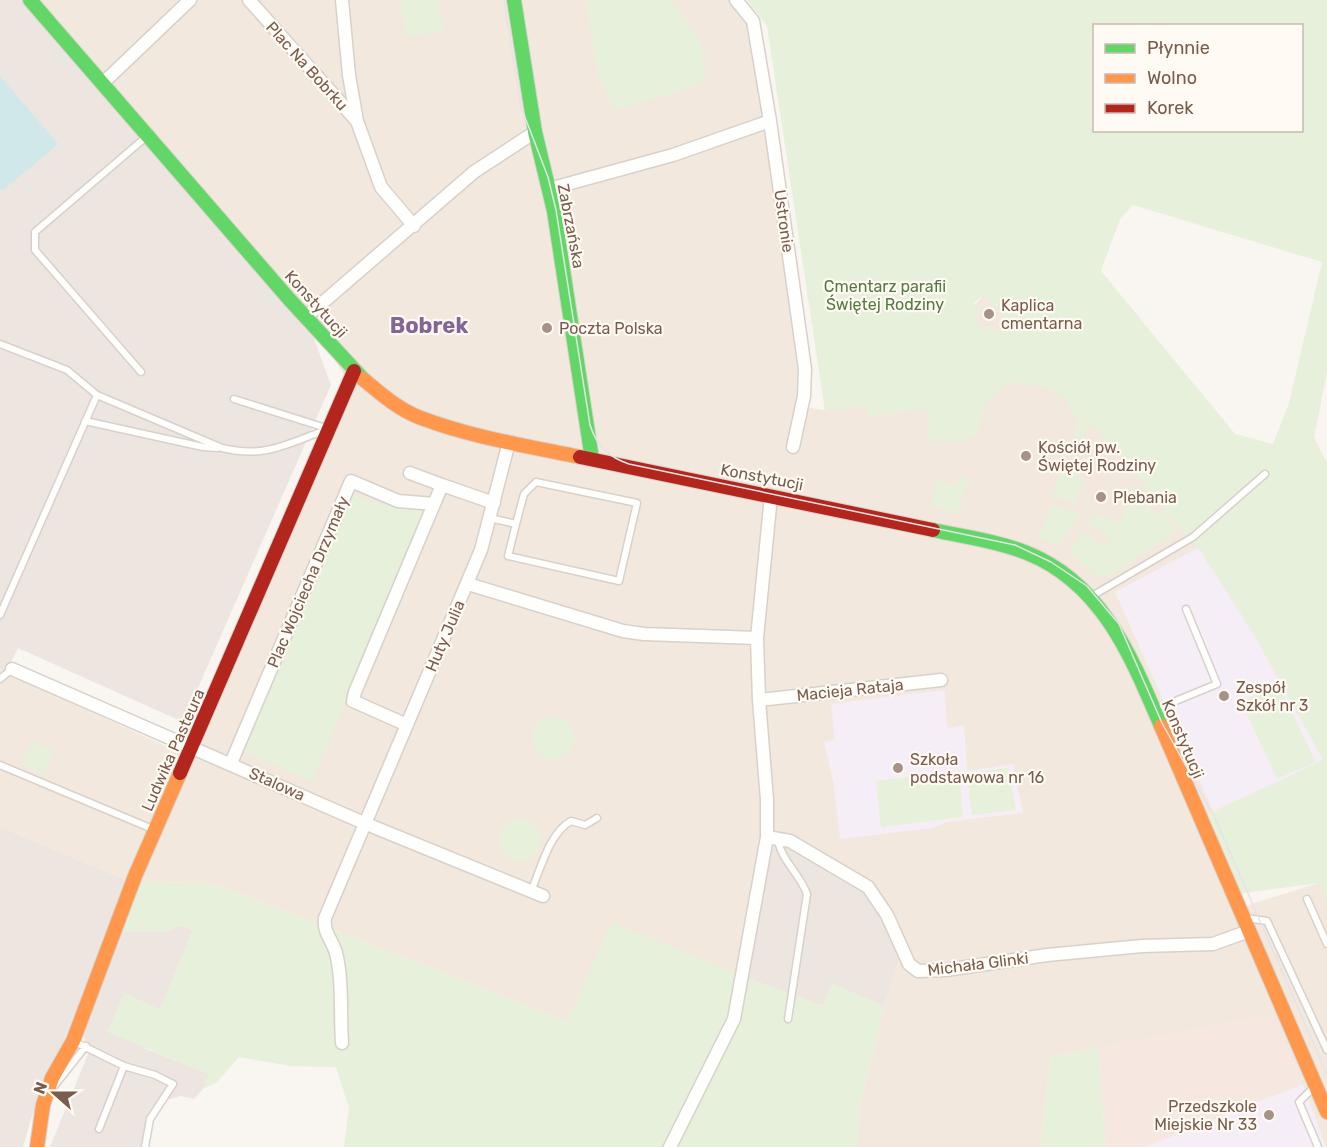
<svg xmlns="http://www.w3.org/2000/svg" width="1327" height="1147" viewBox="0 0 1327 1147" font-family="Rubik,sans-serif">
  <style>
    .residential { fill: #f2e8de }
    .commercial { fill: #f6e8e1 }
    .industrial { fill: #ede5e0 }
    .education { fill: #f6eef6 }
    .green { fill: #e7f0db; fill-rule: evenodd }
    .water { fill: #d0e8ea }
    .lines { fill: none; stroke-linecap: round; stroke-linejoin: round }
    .lane-casing { stroke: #d7d1cb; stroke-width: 9 }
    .street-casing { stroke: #d7d1cb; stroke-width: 15 }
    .fast-casing { stroke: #d9d2cb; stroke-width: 16 }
    .slow-casing { stroke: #d9d2cb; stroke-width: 16 }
    .jam-casing { stroke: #d9d2cb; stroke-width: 16 }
    .lane { stroke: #fefefd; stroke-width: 6 }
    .street { stroke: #fefefd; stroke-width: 12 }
    .fast { stroke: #63d668; stroke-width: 14 }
    .slow { stroke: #ff974d; stroke-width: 14 }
    .jam { stroke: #b3261e; stroke-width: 14 }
    .tram { stroke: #e6e3e7; stroke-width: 1.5 }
    .poi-dot { fill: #a69286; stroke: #fffaf3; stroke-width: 2 }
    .labels { text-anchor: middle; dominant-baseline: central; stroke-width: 4.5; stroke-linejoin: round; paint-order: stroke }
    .street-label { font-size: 16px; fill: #7a5c4d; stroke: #fffaf3 }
    .park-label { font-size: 16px; fill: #537a41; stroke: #fffaf3 }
    .poi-label { font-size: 16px; fill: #7a5c4d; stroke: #fffaf3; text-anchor: start }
    .district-label { font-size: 22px; font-weight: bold; fill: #846695; stroke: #fffaf3 }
  </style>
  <rect width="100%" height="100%" fill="#f9f5f0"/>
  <path class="residential" d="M30,0H736L753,21L805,369L802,407L825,410L867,406L870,416L926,408L957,328L984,294L1203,554L1255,636L1323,761L1200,818L1239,908L1319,883L1327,900V1147H1145L1272,1015L1051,1057L1040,1147H857L859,1108L884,1006L902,950L742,976L567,1021L213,883L131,882L0,827V670L194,759L353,388L306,317Z"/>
  <path class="commercial" d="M1272,1015L1303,1084L1145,1147H1106L1098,1048Z"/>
  <path class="industrial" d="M0,0H30L306,317L331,385L183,722L18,648L6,672L0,670Z
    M0,827L131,882L31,1119L23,1147H0Z
    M767,837L790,841L868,887L902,950L884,1006L832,984L823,1006L742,976Z
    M179,925L193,930L144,1048L210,1074L203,1089L194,1099L181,1096L166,1100L153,1120L147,1147H50L88,1054L82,1028L122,932H165Z"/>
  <path class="education" d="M1198,548L1252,632L1323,761L1213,811L1115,592Z
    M945,690L947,728L964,725L967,771L1013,764L1023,813L947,822L933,828L840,839L834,786L824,742L835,740L831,704Z
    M1303,1084L1326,1147H1145Z"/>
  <path class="green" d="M400,0H438L444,31L406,37Z
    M585,0H672L701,43L705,79L697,86L613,111L608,92L598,78Z
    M747,0H1327V373L1314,437L1327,463V900L1319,883L1237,894L1201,818L1323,760L1255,636L1203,554L1165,511L1176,532L1111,575L1098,577L1069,551L1083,531L1105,548L1111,540L1088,522L1095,514L1120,522L1130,497V486L1156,516L1164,509L1093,425L1086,430L1081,456L1072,451L1077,420L1067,401L1051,389L1018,382L1007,385L984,406L978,433L964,442L929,440L926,409L869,416L867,406L825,411L767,26ZM1094,26H1302V130H1094ZM1133,205L1322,262L1289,403L1273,444L1235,434L1101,271L1120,219ZM984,294L1008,324L999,333L991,325L985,330L973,318L981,310L974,303Z
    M1068,468L1076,471L1083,480L1075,504L1060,498L1053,500L1052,497L1061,473Z
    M959,476L969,479L957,512L931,506L936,480L955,485Z
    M352,494L375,503H400L427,513L312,781L242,751Z
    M1053,504L1081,515L1058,546L1039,537Z
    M1278,683L1316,762L1277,779L1241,702Z
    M532 738a21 21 0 1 1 42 0a21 21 0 1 1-42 0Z
    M32,742L54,751L44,774L22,765Z
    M1008,768L1016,810L972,815L967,773Z
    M959,771L963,817L881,827L876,781Z
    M499 840a21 21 0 1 1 42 0a21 21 0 1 1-42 0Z
    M141,882L213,883L567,1021L612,922L742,976L823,1006L832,983L884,1006L859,1108L857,1147H344L349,1108L336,1067L290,1066L239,1057L217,1082L203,1089L209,1074L107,1032L124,993L160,1009L193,930L179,925L165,932H122Z
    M1098,1048L1106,1147H1040L1051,1057Z"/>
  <path class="water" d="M0,76L58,144L2,191L0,189Z"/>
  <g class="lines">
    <defs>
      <path id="lane" d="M0,344L67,370L97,395
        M141,372L35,250V232L146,137
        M234,399L326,428
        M85,421L203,447L217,448
        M490,518L516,524L524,494L536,482L637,503L619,581L508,556L516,524
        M1092,596L1193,537L1265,474
        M0,615L97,395L222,448C264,458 285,445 323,431
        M0,679L12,669
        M1156,709L1217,684L1186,609
        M0,765L155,830
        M778,840C781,860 800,874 807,894L788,1019
        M531,891C541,869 549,833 571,821L585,825L597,818
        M1307,899L1327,944
        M1246,918L1267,921L1327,1050
        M73,1041L124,1066L155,1075L173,1084L150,1119L145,1147
        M1315,1086L1299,1102L1318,1147
        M52,1089L86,1046
        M99,1129L124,1066"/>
      <path id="street" d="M249,0L356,120
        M342,0L349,75L357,121L381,187L414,226
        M736,0L753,21L770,121L805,369L804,396L793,447
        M103,83L190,0
        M549,189L673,155L770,121
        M306,317L474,172L535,132
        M410,473L442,485
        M434,504L442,485L494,503
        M468,584L623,631L644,634L757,638
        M12,669L364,823L543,896
        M759,700L941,680
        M231,763L351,481L398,501L434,504L355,692L353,701L407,725
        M767,837L790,841L868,887L887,915L909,964L918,971L946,970L1047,955L1142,946L1213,944L1249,931
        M342,1043C340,1014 343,981 336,953C332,939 323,933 325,918L481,550L509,442
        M670,1147L734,1019L767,837V800L759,700L757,638L771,496"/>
      <path id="fast" d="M30,0L289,299L363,379
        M514,0L535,132L554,211L592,459
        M933,530C964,537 997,541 1027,553C1102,583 1131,656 1161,726"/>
      <path id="slow" d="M363,379C381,394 399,410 421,418C471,437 527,446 580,457
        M1161,726L1327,1112
        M37,1147L43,1105L52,1078L73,1041L135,876L180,773"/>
      <path id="jam" d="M580,457L933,530
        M180,773L354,371"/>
    </defs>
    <use href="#lane" class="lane-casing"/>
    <use href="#street" class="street-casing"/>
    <use href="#fast" class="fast-casing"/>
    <use href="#slow" class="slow-casing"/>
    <use href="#jam" class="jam-casing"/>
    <use href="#lane" class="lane"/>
    <use href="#street" class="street"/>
    <use href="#fast" class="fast"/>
    <use href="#slow" class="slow"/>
    <use href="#jam" class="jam"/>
    <path class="tram" d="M504,0L521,107L548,177L556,210L590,425C597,447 609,457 629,464L1015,545L1051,562L1087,586L1119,624L1162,723L1215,818L1327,1074"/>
  </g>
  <g class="poi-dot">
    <circle cx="989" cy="314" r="6"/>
    <circle cx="547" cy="328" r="6"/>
    <circle cx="1026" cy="456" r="6"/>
    <circle cx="1101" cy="497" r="6"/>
    <circle cx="1224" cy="696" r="6"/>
    <circle cx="898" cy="768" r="6"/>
    <circle cx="1269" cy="1115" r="6"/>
  </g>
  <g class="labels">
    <g class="street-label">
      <text transform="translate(307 66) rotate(48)">Plac Na Bobrku</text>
      <text transform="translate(784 221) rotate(82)">Ustronie</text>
      <text transform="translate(571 226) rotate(79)">Zabrzańska</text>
      <text transform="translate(316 304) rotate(48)">Konstytucji</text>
      <text transform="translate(762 477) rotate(11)">Konstytucji</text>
      <text transform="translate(308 582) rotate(-67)">Plac Wojciecha Drzymały</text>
      <text transform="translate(445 636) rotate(-67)">Huty Julia</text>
      <text transform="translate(850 690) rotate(-6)">Macieja Rataja</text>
      <text transform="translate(1183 739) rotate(67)">Konstytucji</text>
      <text transform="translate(173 750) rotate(-66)">Ludwika Pasteura</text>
      <text transform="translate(277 784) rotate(24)">Stalowa</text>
      <text transform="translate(978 964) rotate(-7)">Michała Glinki</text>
    </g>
    <g class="park-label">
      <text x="885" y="286">Cmentarz parafii<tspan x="885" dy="18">Świętej Rodziny</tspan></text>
    </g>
    <g class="poi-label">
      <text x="1001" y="305">Kaplica<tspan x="1001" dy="18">cmentarna</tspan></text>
      <text x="559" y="328">Poczta Polska</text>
      <text x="1038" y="447">Kościół pw.<tspan x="1038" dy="18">Świętej Rodziny</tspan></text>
      <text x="1113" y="497">Plebania</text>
      <text x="1236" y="687">Zespół<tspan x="1236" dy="18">Szkół nr 3</tspan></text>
      <text x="910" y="759">Szkoła<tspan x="910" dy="18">podstawowa nr 16</tspan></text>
      <text x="1257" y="1106" text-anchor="end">Przedszkole<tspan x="1257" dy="18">Miejskie Nr 33</tspan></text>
    </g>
    <g class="district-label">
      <text x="429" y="325">Bobrek</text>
    </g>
  </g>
  <rect x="1093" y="24" width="210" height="108" fill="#fffaf3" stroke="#cabbb1" stroke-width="1.5"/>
  <rect x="1105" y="44" width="30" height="9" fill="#63d668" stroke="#cabbb1" stroke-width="1.5"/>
  <text x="1147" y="54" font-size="18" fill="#7a5c4d">Płynnie</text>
  <rect x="1105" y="74" width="30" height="9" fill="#ff974d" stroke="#cabbb1" stroke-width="1.5"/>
  <text x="1147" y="84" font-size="18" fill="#7a5c4d">Wolno</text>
  <rect x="1105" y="104" width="30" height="9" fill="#b3261e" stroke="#cabbb1" stroke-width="1.5"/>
  <text x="1147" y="114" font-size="18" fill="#7a5c4d">Korek</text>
  <g transform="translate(54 1093) rotate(291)" stroke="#fffaf3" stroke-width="4.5" paint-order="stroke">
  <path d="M0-4.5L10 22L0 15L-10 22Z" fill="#7a5c4d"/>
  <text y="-9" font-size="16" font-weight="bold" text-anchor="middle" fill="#7a5c4d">N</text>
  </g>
</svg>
